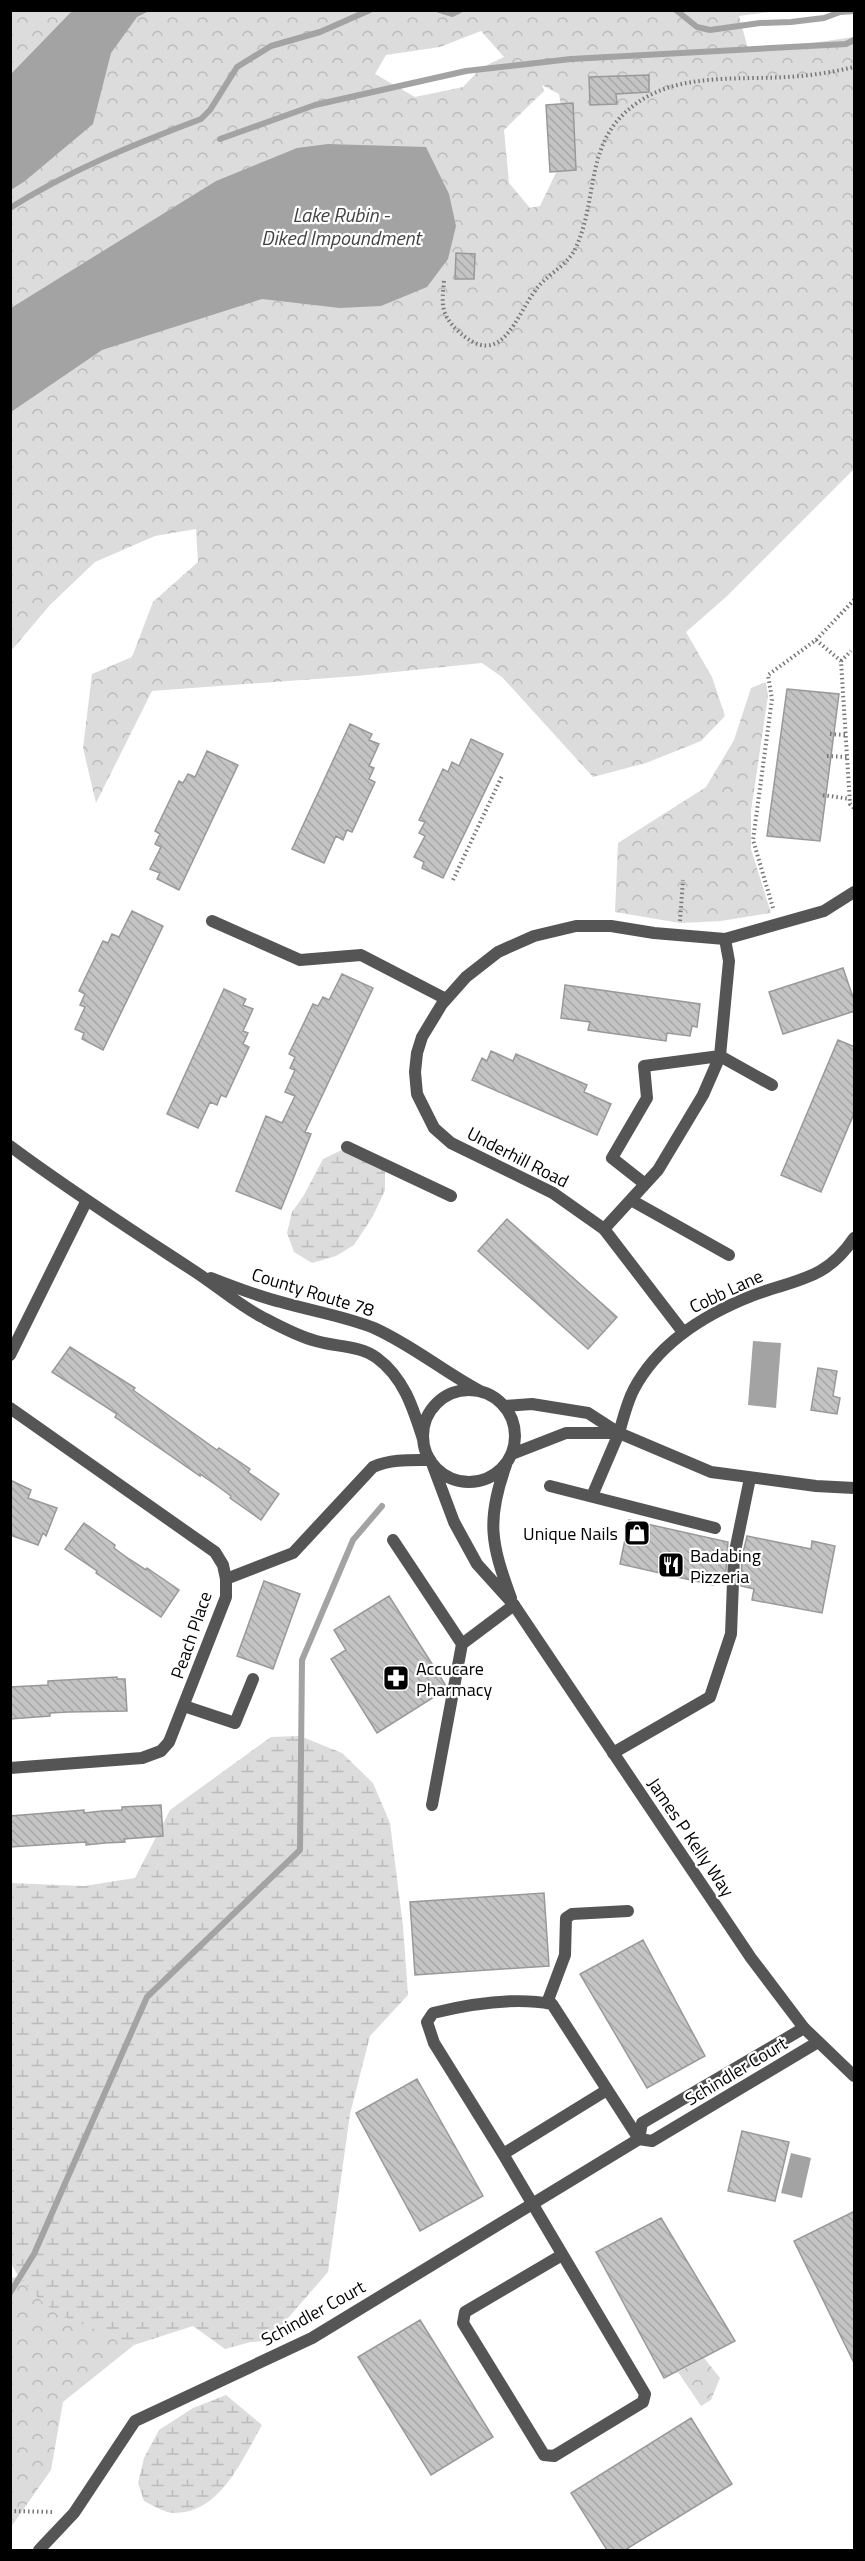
<svg xmlns="http://www.w3.org/2000/svg" width="865" height="2561" viewBox="0 0 865 2561" font-family="'Titillium Web',sans-serif">
  <style>
    .forest { fill: url(#forest-crowns); fill-rule: evenodd }
    .wetland { fill: url(#wetland-marsh) }
    .water { fill: #a3a3a3 }
    .lines { fill: none; stroke-linecap: round; stroke-linejoin: round }
    .stream { stroke: #a3a3a3; stroke-width: 6 }
    .building { fill: url(#building-back-hatch); stroke: #999; stroke-width: 1.5 }
    .path { stroke: #777; stroke-width: 4; stroke-dasharray: 1.5 3; stroke-linecap: butt }
    .service { stroke: #555; stroke-width: 12 }
    .minor { stroke: #555; stroke-width: 12 }
    .tertiary { stroke: #555; stroke-width: 12 }
    .labels { text-anchor: middle; dominant-baseline: central; stroke-width: 4.5; stroke-linejoin: round; paint-order: stroke }
    .street-label { font-size: 18px; fill: #000; stroke: #fff }
    .poi-label { font-size: 18px; fill: #000; stroke: #fff; text-anchor: start }
    .water-label { font-size: 20px; font-style: italic; fill: #444; stroke: #fff }
  </style>
  <defs>
    <pattern id="forest-crowns" width="20" height="18" patternUnits="userSpaceOnUse" patternTransform="scale(1.5)"><rect width="20" height="18" fill="#dcdcdc"/><path d="M2 6a3 3 0 1 1 6 0M12 15a3 3 0 1 1 6 0" fill="none" stroke="#bbb"/></pattern>
    <pattern id="wetland-marsh" width="20" height="14" patternUnits="userSpaceOnUse" patternTransform="scale(1.5)"><rect width="20" height="14" fill="#dcdcdc"/><path d="M1 5h8M5 5V1M11 12h8M15 12V8" fill="none" stroke="#bbb"/></pattern>
    <pattern id="building-back-hatch" width="6" height="6" patternUnits="userSpaceOnUse" patternTransform="scale(1.5)"><rect width="6" height="6" fill="#c4c4c4"/><path d="M-1 5l2 2M0 0l6 6M5-1l2 2" fill="none" stroke="#a7a7a7"/></pattern>
  </defs>
  <rect width="100%" height="100%" fill="#fff"/>
  <path class="forest" d="M785,10L739,16L749,52L854,37V469L726,597L686,632L712,677L725,716L701,741L646,763L593,777L502,677L482,663L356,676L152,691L96,803L83,748L92,674L132,657L153,602L198,562L196,529L155,536L95,562L50,605L11,651V11ZM481,31L504,57L481,68L463,87L415,97L375,74L386,55L440,47ZM542,85L559,94L565,132L562,160L540,206L530,208L509,183L504,130L544,91Z
    M766,682L768,696L751,811V849L771,913L721,921L680,923L615,912L618,843L706,787L734,740L751,688Z
    M19,2277C49,2309 94,2328 134,2345L63,2402L51,2470L11,2527L10,2278Z
    M704,2358L720,2378L711,2400L701,2406L678,2372Z"/>
  <path class="wetland" d="M352,1145L385,1170V1190L373,1216L354,1245L336,1256L312,1263L294,1252L287,1233L292,1212L304,1195L323,1159Z
    M300,1736L342,1753L373,1783L390,1823L403,1926L408,1995L370,2036L350,2114L328,2272L268,2341L251,2342L225,2349L193,2326L134,2345L62,2316L42,2302L19,2277L10,2262V1883L84,1886L135,1878L170,1810L271,1737Z
    M226,2395L262,2425C242,2459 221,2513 174,2513C165,2513 152,2505 144,2501L138,2483L144,2458L159,2430L193,2408Z"/>
  <path class="water" d="M72,11H149L137,17L111,53L93,124L25,181L11,190V74Z
    M328,144L426,147L449,194L456,226L448,259L427,287L381,306L340,308L262,299L102,350L11,412V308L216,181L297,148Z
    M753,1341L781,1343L776,1408L748,1405Z
    M791,2153L811,2158L802,2198L781,2193Z"/>
  <g class="lines">
    <path class="stream" d="M439,10L452,14L460,10
      M676,10L697,27L710,30L760,23L791,22L824,18L840,12L854,11
      M220,139L315,105L466,71L571,59L846,44L854,40
      M10,208C70,170 135,144 201,119L210,110L237,67L271,46L320,32L370,10
      M10,2293L34,2254L147,1997L300,1850L302,1660L353,1540L382,1506"/>
  </g>
  <path class="building" d="M649,75V92L616,94L617,104L590,105L589,77Z
    M573,103L576,170L550,172L546,105Z
    M456,253L475,254L474,279H455Z
    M787,689L839,694L820,841L767,836Z
    M350,724L372,734L369,740L379,744L369,766L374,768L369,779L375,782L352,832L347,830L343,840L336,836L324,863L292,849Z
    M471,739L503,754L443,878L422,868L424,862L414,857L425,836L419,833L425,822L419,820L443,769L448,772L452,762L459,766Z
    M207,751L238,765L179,890L157,879L160,873L150,869L161,847L155,844L160,834L155,831L179,781L183,783L188,774L195,777Z
    M132,911L163,926L103,1050L82,1039L84,1033L75,1029L85,1007L80,1005L85,994L79,991L103,941L108,943L112,934L119,937Z
    M843,968L855,1003V1011L783,1034L769,992Z
    M342,974L373,988L305,1132L311,1134L281,1209L236,1191L266,1116L282,1123L295,1096L285,1092L295,1070L290,1068L295,1057L289,1054L313,1004L318,1006L323,997L329,1000Z
    M565,985L700,1004L697,1027L692,1026L690,1036L667,1033L666,1041L588,1030L590,1022L561,1018Z
    M224,989L246,999L243,1005L253,1009L243,1031L248,1033L243,1044L249,1047L226,1097L221,1095L217,1105L210,1102L198,1128L167,1114Z
    M838,1040L855,1047V1111L821,1192L781,1175Z
    M491,1051L513,1061L516,1054L587,1085L584,1092L611,1104L597,1135L472,1080L482,1058L487,1061Z
    M507,1219L617,1317L588,1349L478,1251Z
    M70,1347L135,1388L133,1390L217,1450L219,1448L250,1469L248,1472L279,1494L261,1520L230,1498L231,1496L216,1485L200,1474V1476L115,1417L117,1414L52,1372Z
    M818,1368L837,1371L833,1396L840,1398L837,1414L811,1410Z
    M10,1480L31,1490L28,1498L57,1508L46,1536L43,1533L38,1545L10,1535Z
    M629,1520L728,1542L725,1583L713,1581V1585L620,1564Z
    M84,1523L115,1545L114,1548L129,1559L146,1570L147,1568L179,1590L161,1617L96,1573L97,1571L65,1549Z
    M747,1536L811,1549L812,1541L835,1546L822,1613L752,1600L754,1589L741,1586L742,1557Z
    M264,1581L300,1594L273,1669L237,1656Z
    M389,1596L446,1686L445,1690L377,1733L331,1659L346,1650L334,1630Z
    M117,1677V1679H125L127,1711L68,1712L50,1713V1716L10,1719V1687L48,1685V1681Z
    M161,1805L163,1836L124,1839L125,1842L105,1843L86,1845V1842L10,1847V1816L84,1810V1813L102,1811L122,1810V1807Z
    M544,1893L549,1966L415,1975L410,1902Z
    M643,1940L705,2056L647,2088L580,1974Z
    M417,2079L483,2196L420,2231L356,2113Z
    M742,2131L789,2142L775,2201L728,2191Z
    M855,2211V2365L794,2241Z
    M661,2218L735,2341L664,2378L596,2252Z
    M420,2320L493,2437L431,2475L358,2357Z
    M691,2418L732,2484L625,2550H607L571,2493Z"/>
  <g class="lines">
    <path class="path" d="M444,281C442,304 440,313 457,330C502,373 515,316 537,288C550,272 569,265 577,245C599,194 584,140 637,103C679,73 738,80 787,77C809,76 833,72 854,67
      M816,640L841,661L850,804L854,808
      M841,661L851,651
      M830,734L845,735
      M827,756L847,757
      M823,795L850,799
      M453,880L502,776
      M773,908L753,840L772,699L768,675L816,640L854,600
      M680,921L683,880
      M10,2511L55,2512"/>
    <path class="service" d="M645,1184L612,1158L647,1098L644,1066L720,1056L772,1085
      M631,1200L729,1255
      M604,1229L658,1170L703,1095L720,1056L729,961L725,939
      M550,1486L715,1528
      M592,1496L619,1433
      M393,1540L462,1644
      M226,1579L293,1553L373,1467C391,1459 410,1460 430,1460
      M184,1706L235,1723L253,1679
      M613,1753L710,1697L731,1634L734,1556L750,1478
      M432,1805L462,1644L514,1605
      M547,2003L565,1955L566,1918L572,1914L628,1911
      M503,2154L607,2090
      M562,2255L465,2312L463,2323L544,2455L554,2456L643,2402L645,2394L503,2154L434,2043L427,2022L433,2013C470,2004 515,1997 552,2004L639,2139"/>
    <path class="minor" d="M212,921L300,960L361,955L446,999
      M347,1147L451,1196
      M683,1332L604,1229L553,1193L451,1143L434,1128L417,1094L415,1072L417,1053L422,1037L442,1004L466,977L498,952L534,936L576,926H611L654,933L725,939L824,911L854,892
      M10,1355L86,1202
      M505,1406L532,1404L588,1413L619,1433L711,1472L816,1486L854,1488
      M10,1408L215,1552L223,1565L226,1579V1597L169,1742L161,1751L142,1758L10,1768
      M619,1433C623,1419 627,1402 634,1389C659,1342 705,1314 754,1295C797,1279 826,1280 854,1238
      M512,1454L566,1433H618
      M639,2139L642,2123L804,2028
      M39,2550L74,2513L135,2421L312,2338L639,2139L652,2141L818,2042"/>
    <path class="tertiary" d="M10,1146C69,1190 130,1229 191,1269C215,1284 237,1304 262,1317C279,1326 297,1336 316,1341C336,1347 359,1345 377,1358C404,1378 413,1408 423,1439
      M211,1278C234,1287 257,1296 281,1302C312,1311 344,1316 374,1328C412,1345 444,1372 480,1391
      M423 1436a46 46 0 1 1 92 0a46 46 0 1 1-92 0Z
      M506,1465C486,1520 491,1544 511,1598
      M433,1466L454,1522L477,1564L514,1605L751,1958L804,2028L854,2076"/>
  </g>
  <defs>
    <symbol id="shop-square" viewBox="-11 -11 22 22"><rect x="-9" y="-9" width="18" height="18" rx="4" fill="#000" stroke="#fff"/><path d="M-5-2.5h2.3a2.7 3.5 0 0 1 5.4 0H5L5.5 6h-11ZM-1.5-2.5h3a1.5 2.3 0 0 0-3 0Z" fill="#fff"/></symbol>
    <symbol id="restaurant-square" viewBox="-11 -11 22 22"><rect x="-9" y="-9" width="18" height="18" rx="4" fill="#000" stroke="#fff"/><path d="M-5-6h1v4h1v-4h1v4h1v-4h1v5L-1.5 .5V6h-2V.5L-5-1ZM5-6V6H3V1.5H1.5Q1.5-4 5-6Z" fill="#fff"/></symbol>
    <symbol id="pharmacy-square" viewBox="-11 -11 22 22"><rect x="-9" y="-9" width="18" height="18" rx="4" fill="#000" stroke="#fff"/><path d="M-2-6h4v4h4v4h-4v4h-4v-4h-4v-4h4Z" fill="#fff"/></symbol>
  </defs>
  <g fill-rule="evenodd">
    <use href="#shop-square" x="622" y="1518" width="30" height="30"/>
    <use href="#restaurant-square" x="656" y="1550" width="30" height="30"/>
    <use href="#pharmacy-square" x="381" y="1663" width="30" height="30"/>
  </g>
  <g class="labels">
    <g class="street-label">
      <text transform="translate(518 1157) rotate(27)">Underhill Road</text>
      <text transform="translate(726 1291) rotate(-25)">Cobb Lane</text>
      <text transform="translate(313 1292) rotate(17)">County Route 78</text>
      <text transform="translate(191 1635) rotate(-71)">Peach Place</text>
      <text transform="translate(691 1837) rotate(56)">James P Kelly Way</text>
      <text transform="translate(736 2071) rotate(-31)">Schindler Court</text>
      <text transform="translate(313 2313) rotate(-29)">Schindler Court</text>
    </g>
    <g class="poi-label">
      <text x="618" y="1533" text-anchor="end">Unique Nails</text>
      <text x="690" y="1555">Badabing<tspan x="690" dy="21">Pizzeria</tspan></text>
      <text x="416" y="1668">Accucare<tspan x="416" dy="21">Pharmacy</tspan></text>
    </g>
    <g class="water-label">
      <text x="341" y="214">Lake Rubin -<tspan x="341" dy="23">Diked Impoundment</tspan></text>
    </g>
  </g>
  <rect width="865" height="2561" fill="none" stroke="#000000" stroke-width="24"/>
</svg>
